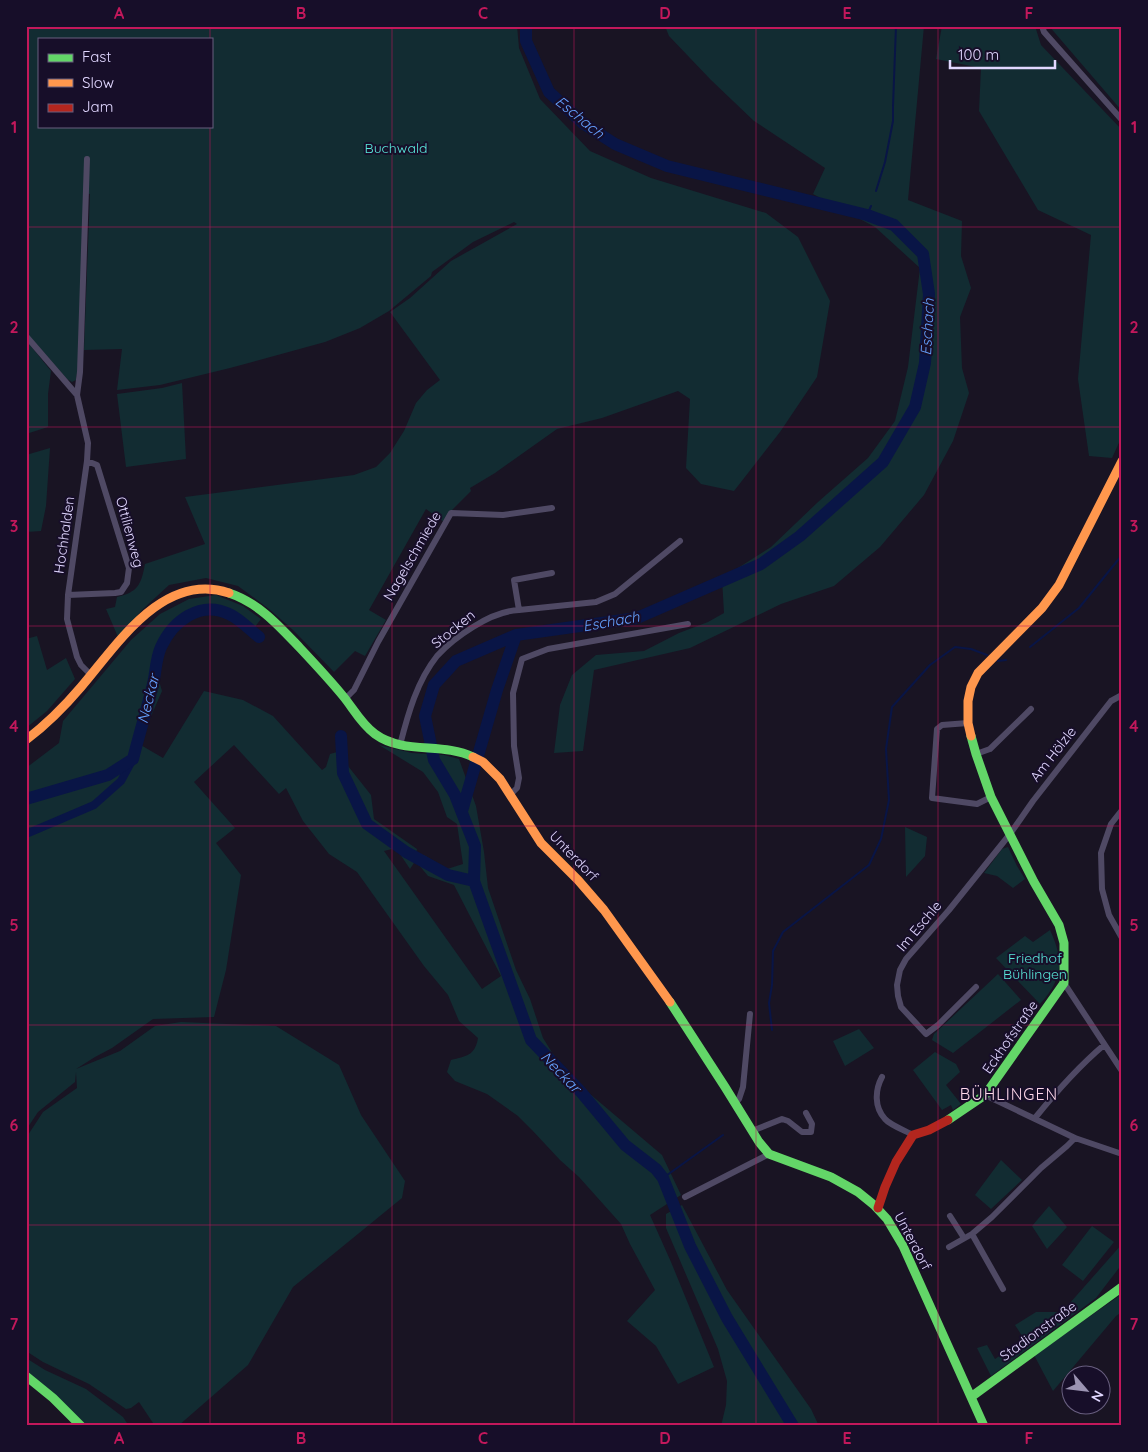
<svg xmlns="http://www.w3.org/2000/svg" width="1148" height="1452" viewBox="0 0 1148 1452" font-family="Quicksand,sans-serif">
  <style>
    .green { fill: #122c32; fill-rule: evenodd }
    .lines { fill: none; stroke-linecap: round; stroke-linejoin: round }
    .stream { stroke: #091546; stroke-width: 2 }
    .canal { stroke: #091546; stroke-width: 8 }
    .river { stroke: #091546; stroke-width: 12 }
    .street { stroke: #4f4964; stroke-width: 6 }
    .fast { stroke: #63d668; stroke-width: 9 }
    .slow { stroke: #ff974d; stroke-width: 9 }
    .jam { stroke: #b3261e; stroke-width: 9 }
    .grid { fill: none; stroke: #c2185b; stroke-width: 1; stroke-opacity: 0.55 }
    .labels { text-anchor: middle; dominant-baseline: central; stroke-width: 4; stroke-linejoin: round; paint-order: stroke }
    .park-label { font-size: 14px; fill: #59e8da; stroke: #170e29 }
    .street-label { font-size: 14px; fill: #e1d7ff; stroke: #170e29 }
    .water-label { font-size: 15px; font-style: italic; fill: #65a1ff; stroke: #170e29 }
    .quarter-label { font-size: 16px; letter-spacing: 1px; fill: #ffd9eb; stroke: #170e29 }
    .neatline { fill: none; stroke: #c2185b; stroke-width: 2 }
    .grid-label { font-size: 16px; text-anchor: middle; font-weight: bold; fill: #c2185b }
  </style>
  <rect width="100%" height="100%" fill="#191423"/>
  <path class="green" d="M26,26H517L519,48L540,99L590,151L651,178L766,213L798,237L830,301L817,377L780,432L734,491L701,484L686,468L690,399L678,391L602,418L557,429L495,473L470,488L471,491L451,511L444,522L426,509L369,610L386,620L365,656L355,651L334,672L293,630L269,609L238,586L206,578L169,585L143,609L118,637L106,609L115,607L117,597C138,592 141,585 145,564L205,544L185,497L354,475L376,467L390,453L404,431L416,403L427,390L440,380L390,312L410,298L451,261L517,224L514,222L473,242L432,272L431,276L389,311L360,328L325,342L230,368L160,385L117,390L122,349L84,350L90,194L85,193L79,358L76,380L72,382L67,379L26,332ZM39,39H211V126H39Z
    M665,26H924L908,200L962,221L961,256L971,288L960,317L962,368L969,393L953,441L924,495L880,547L834,586L781,604L690,648L594,670L583,751L554,753L560,705L572,675L596,655L644,651L679,633L708,622L724,613L722,578L771,547L818,502L868,458L895,421L908,367L920,268L875,227L813,194L825,168L754,121L711,80L669,36Z
    M942,26H1035L1041,45L1122,130V436L1112,458L1089,456L1078,379L1091,235L1038,210L979,111L981,68L936,59Z
    M1049,26H1122V111Z
    M26,340L51,371L48,394V427L26,434Z
    M182,383L186,459L126,467L117,394L162,388Z
    M50,448L46,506L41,531L26,532V455Z
    M216,595L243,606L261,619L251,632L237,621L218,611L197,613L177,627L166,641L157,674L162,691L139,744L163,758L204,691L243,700L273,716L322,770L326,767L330,754L341,751L348,766L371,795L374,819L417,849L414,863L410,869L396,848L384,851L482,989L501,976L454,885L428,876L419,865L424,855L447,869L463,864L457,824L447,817L438,792L423,772L379,745L412,753L444,755L459,759L476,806L484,852L488,888L516,970L530,999L543,1038L558,1062L590,1094L662,1155L681,1195L650,1215L671,1262L714,1367L678,1384L656,1346L627,1321L655,1290L630,1244L621,1224L579,1177L560,1160L532,1130L518,1116L487,1094L455,1081L447,1072L451,1060C466,1056 475,1056 478,1038L459,1021L448,995L424,966L357,872L329,854L303,821L286,788L279,794L234,745L194,782L235,828L216,843L241,875L226,970L214,1017L153,1019L112,1048L95,1057L76,1069L120,1051L155,1026L181,1022L276,1026L339,1065L361,1115L405,1181L402,1198L293,1287L248,1365L178,1426H155L139,1402L131,1408L126,1409L89,1384L43,1362L26,1351V1138L43,1112L77,1088L76,1072L75,1082L38,1112L26,1130V768L59,743L63,721L131,640L160,614L189,599Z
    M37,636L47,670L66,658L75,679L47,711L26,728V639Z
    M905,827L927,837L925,856L906,877Z
    M1008,847L1017,866L1025,879L1013,888L997,876L984,873L1002,849Z
    M1050,930C1064,960 1063,979 1040,1004L996,958L1025,936L1033,942Z
    M998,974L1021,1000L953,1053L932,1040L934,1034Z
    M859,1029L874,1048L845,1066L833,1041Z
    M935,1052L956,1064L960,1072L946,1085L961,1104L953,1110L951,1105L942,1110L913,1070Z
    M1001,1160L1022,1180L991,1209L975,1195Z
    M682,1205L727,1290L811,1409L819,1426H721L726,1405L727,1381L718,1349L666,1228V1214Z
    M1049,1206L1067,1227L1047,1249L1032,1226Z
    M1092,1226L1114,1242L1083,1281L1062,1265Z
    M1122,1244V1264L1096,1298L991,1376L977,1348L987,1345L995,1359L1024,1339L1015,1325L1036,1312H1062Z
    M1122,1294V1312L1116,1316L1053,1391L1034,1355Z
    M26,1358L45,1370L86,1389L123,1417L129,1426H87L26,1370Z"/>
  <g class="lines">
    <path class="stream" d="M876,191L885,162L893,121V106L896,26
      M867,215L871,206
      M1030,647L1079,608L1122,555
      M998,661L1006,660
      M772,1030L769,1003L772,985L773,951L783,932L869,865L881,839L889,800L886,749L892,707L930,665L955,647L971,649L987,655
      M663,1178L723,1135"/>
    <path class="canal" d="M26,834L94,805L121,781L133,759"/>
    <path class="river" d="M341,736L343,773L367,824L406,852L448,875L474,881L531,1040L581,1092L625,1145L656,1169L663,1178L690,1246L727,1318L793,1426
      M26,799L108,775L133,759C139,735 146,712 152,688C156,675 155,660 161,647C173,621 200,600 229,614C240,619 249,629 259,637
      M462,811L497,690L516,635
      M474,881L475,846L455,795L434,760L425,716L434,685L456,661L516,635L637,618L761,564L800,536L883,462L915,407L925,363L929,294L923,254L894,225L867,215L667,166L615,144L584,124L549,92L526,41V26"/>
    <path class="street" d="M1042,26L1044,32L1122,120
      M87,159L80,372L77,395L88,443L87,461L68,595L67,619L77,657L81,665L91,675
      M26,336L77,395
      M68,595L115,593L121,592L127,583L129,568L97,465L87,461
      M519,610L596,602L615,594L680,541
      M345,699L354,690L378,642L451,513L503,515L552,508
      M968,723L942,725L937,729L932,798L977,804L991,797
      M400,745C408,714 417,681 437,656C447,645 460,635 473,627C487,618 501,611 519,610L514,580L552,573
      M976,754L990,749L1031,709
      M511,794L517,788L519,778L514,746L513,693L522,659L548,649L688,624
      M1122,810L1111,824L1101,853L1102,889L1109,915L1122,938
      M1064,983L1122,1071
      M976,987L938,1025L926,1034L901,1007L898,996L897,985L900,970L906,959L949,910L1010,834L1033,801L1111,701L1122,695
      M882,1077C875,1090 874,1107 885,1119C890,1125 906,1131 913,1135
      M985,1095L1075,1138L1122,1154
      M735,1104L739,1099L743,1087L750,1014
      M1035,1118C1056,1092 1078,1067 1104,1045
      M752,1131L782,1119L788,1121L802,1132H811L812,1124L806,1113
      M685,1197L769,1154
      M950,1216L964,1238
      M972,1234L1003,1289
      M949,1247L972,1234L992,1217L1041,1168L1067,1146L1075,1138"/>
    <path class="fast" d="M229,593C259,603 279,626 300,648C315,664 329,679 343,696C353,708 361,724 375,734C404,755 442,742 473,757
      M670,1002L725,1087L759,1142L769,1154L831,1177L858,1192L874,1205L887,1219L903,1246L984,1426
      M948,1120L985,1095L1064,983V943L1059,925L1034,882L991,797L976,754L971,736
      M26,1376L53,1398L81,1426
      M971,1397L1122,1287"/>
    <path class="slow" d="M971,736L968,723V701L971,687L978,673L1042,608L1059,585L1122,461
      M26,740C47,724 64,707 81,687C117,645 163,571 229,593
      M473,757L483,762L500,779L541,843L578,880L604,910L670,1002"/>
    <path class="jam" d="M878,1208L885,1187L896,1162L913,1135L929,1130L948,1120"/>
  </g>
  <path class="grid" d="M210,26V39M392,26V1426M574,26V1426M756,26V1426M938,26V1426M210,126V1426M26,227H1122M26,427H1122M26,626H1122M26,826H1122M26,1025H1122M26,1225H1122"/>
  <g class="labels">
    <g class="park-label">
      <text x="396" y="148">Buchwald</text>
      <text x="1035" y="958">Friedhof<tspan x="1035" dy="16">Bühlingen</tspan></text>
    </g>
    <g class="street-label">
      <text transform="translate(130 532) rotate(75)">Ottilienweg</text>
      <text transform="translate(64 535) rotate(-82)">Hochhalden</text>
      <text transform="translate(412 556) rotate(-60)">Nagelschmiede</text>
      <text transform="translate(453 629) rotate(-39)">Stocken</text>
      <text transform="translate(1053 754) rotate(-52)">Am Hölzle</text>
      <text transform="translate(574 856) rotate(46)">Unterdorf</text>
      <text transform="translate(919 926) rotate(-50)">Im Eschle</text>
      <text transform="translate(1010 1037) rotate(-55)">Eckhofstraße</text>
      <text transform="translate(913 1241) rotate(62)">Unterdorf</text>
      <text transform="translate(1038 1331) rotate(-36)">Stadionstraße</text>
    </g>
    <g class="water-label">
      <text transform="translate(580 117) rotate(39)">Eschach</text>
      <text transform="translate(927 327) rotate(-87)">Eschach</text>
      <text transform="translate(611 621) rotate(-10)">Eschach</text>
      <text transform="translate(148 699) rotate(-76)">Neckar</text>
      <text transform="translate(561 1072) rotate(46)">Neckar</text>
    </g>
    <g class="quarter-label">
      <text x="1009" y="1094">BÜHLINGEN</text>
    </g>
  </g>
  <rect width="1148" height="1452" fill="none" stroke="#170e29" stroke-width="55"/>
  <rect x="38" y="38" width="175" height="90" fill="#170e29" stroke="#685e7f"/>
  <rect x="48" y="54" width="25" height="8" fill="#63d668" stroke="#685e7f"/>
  <text x="82" y="62" font-size="15" fill="#e1d7ff">Fast</text>
  <rect x="48" y="79" width="25" height="8" fill="#ff974d" stroke="#685e7f"/>
  <text x="82" y="88" font-size="15" fill="#e1d7ff">Slow</text>
  <rect x="48" y="104" width="25" height="8" fill="#b3261e" stroke="#685e7f"/>
  <text x="82" y="112" font-size="15" fill="#e1d7ff">Jam</text>
  <g transform="translate(1086 1390) rotate(118)"><circle r="24" fill="#170e29" stroke="#685e7f"/>
  <path d="M0-4L9 19L0 12L-9 19Z" fill="#9b93b2"/>
  <text y="-8" font-size="14" font-weight="bold" text-anchor="middle" fill="#e1d7ff">N</text>
  </g>
  <path d="M950 60v8h105v-8" fill="none" stroke="#e1d7ff" stroke-width="2.5"/>
  <text x="958" y="60" font-size="15" fill="#e1d7ff" stroke="#170e29" stroke-width="4" paint-order="stroke">100 m</text>
  <rect x="28" y="28" width="1092" height="1396" class="neatline"/>
  <g class="grid-label">
    <text x="119" y="19">A</text>
    <text x="301" y="19">B</text>
    <text x="483" y="19">C</text>
    <text x="665" y="19">D</text>
    <text x="847" y="19">E</text>
    <text x="1029" y="19">F</text>
    <text x="14" y="133">1</text>
    <text x="1134" y="133">1</text>
    <text x="14" y="333">2</text>
    <text x="1134" y="333">2</text>
    <text x="14" y="532">3</text>
    <text x="1134" y="532">3</text>
    <text x="14" y="732">4</text>
    <text x="1134" y="732">4</text>
    <text x="14" y="931">5</text>
    <text x="1134" y="931">5</text>
    <text x="14" y="1131">6</text>
    <text x="1134" y="1131">6</text>
    <text x="14" y="1330">7</text>
    <text x="1134" y="1330">7</text>
    <text x="119" y="1444">A</text>
    <text x="301" y="1444">B</text>
    <text x="483" y="1444">C</text>
    <text x="665" y="1444">D</text>
    <text x="847" y="1444">E</text>
    <text x="1029" y="1444">F</text>
  </g>
</svg>
